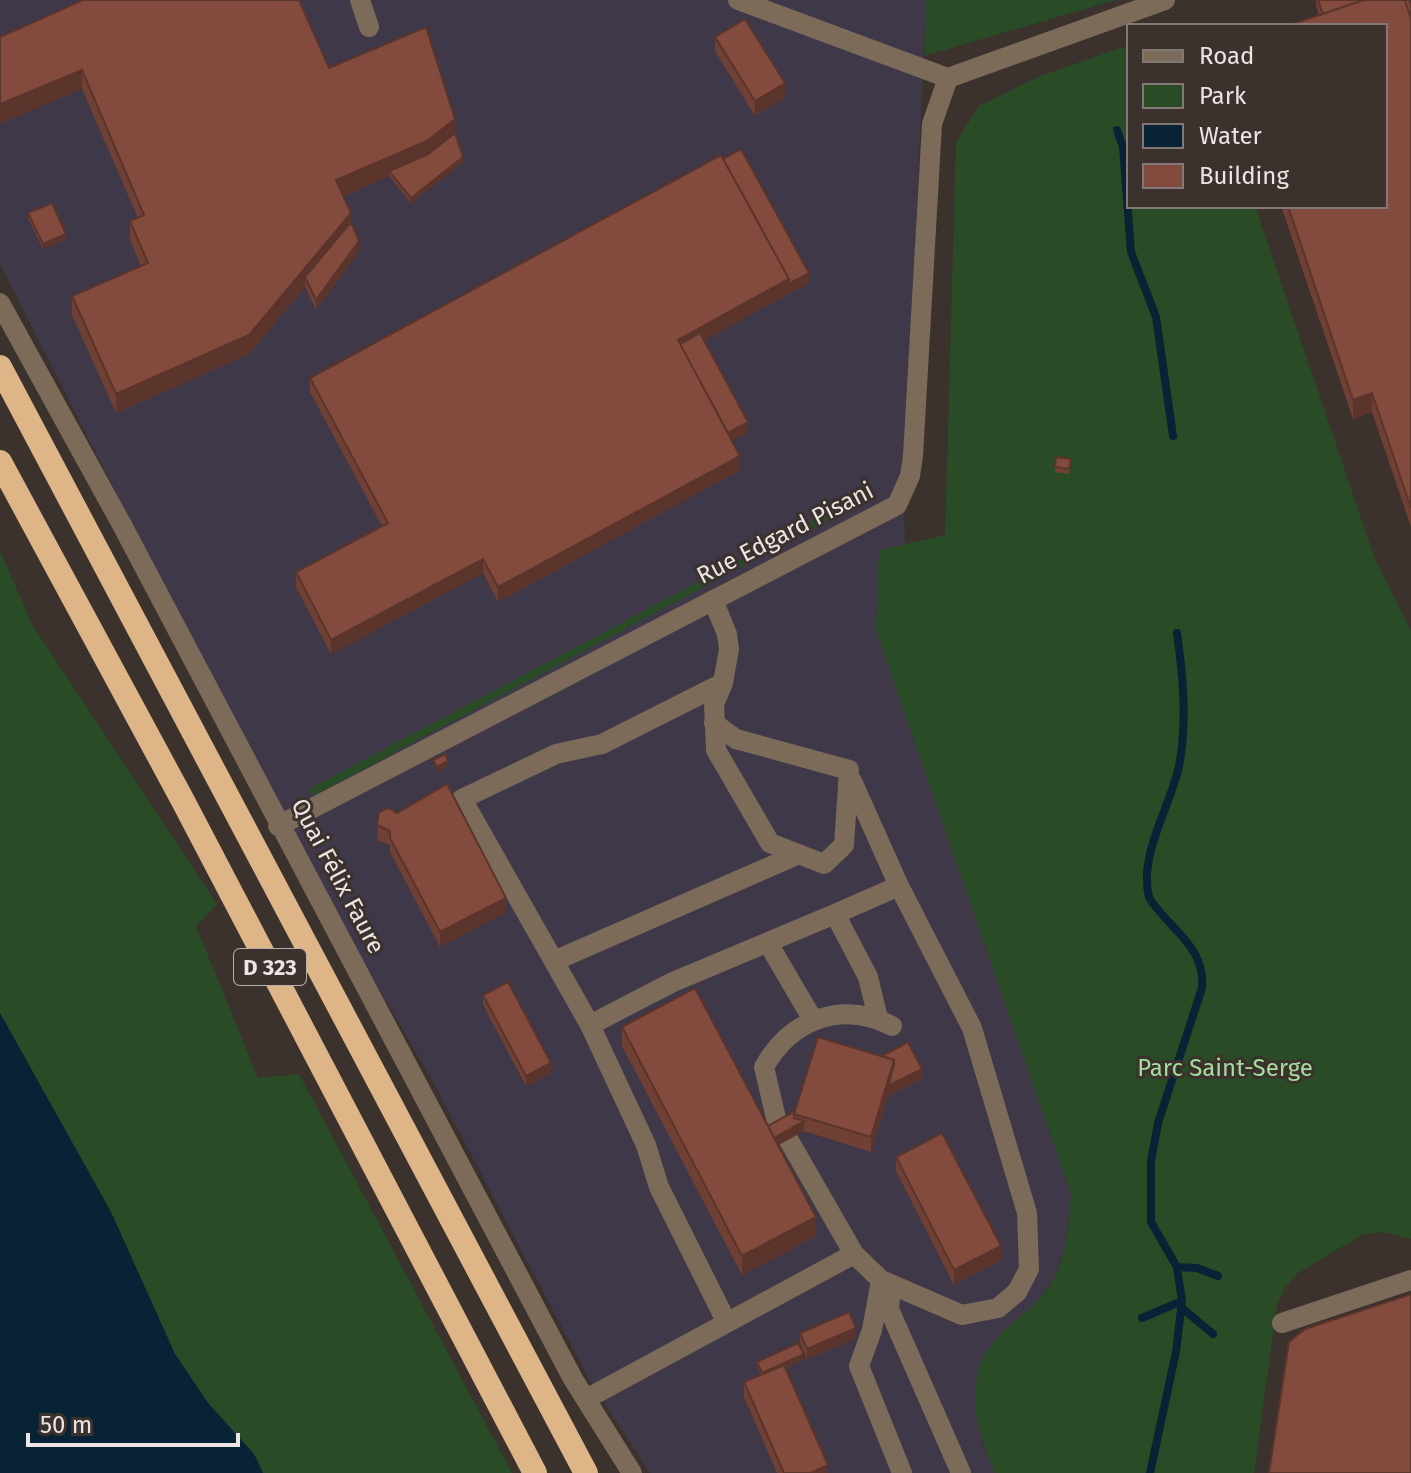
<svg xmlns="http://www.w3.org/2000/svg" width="1411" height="1473" viewBox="0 0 1411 1473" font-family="'Fira Sans',sans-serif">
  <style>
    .industrial { fill: #3e3849 }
    .green { fill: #294b25 }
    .water { fill: #082335 }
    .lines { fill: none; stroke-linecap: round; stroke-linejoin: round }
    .stream { stroke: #082335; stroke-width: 8 }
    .minor { stroke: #7b6b58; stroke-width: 20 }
    .highway { stroke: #deb586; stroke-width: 24 }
    .wall { fill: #704034 }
    .shaded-wall { fill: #5b342b }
    .building { fill: #824b3d; stroke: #5b342b; stroke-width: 2 }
    .labels { text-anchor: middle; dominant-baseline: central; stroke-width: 6; stroke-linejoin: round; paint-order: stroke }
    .shield { fill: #3b312d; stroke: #b7afac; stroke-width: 2 }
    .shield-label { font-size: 22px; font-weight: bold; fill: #ece5e3 }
    .street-label { font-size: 24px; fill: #ece5e3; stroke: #3b312d }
    .park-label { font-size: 24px; fill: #a3dd9b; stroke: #3b312d }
  </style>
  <rect width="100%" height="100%" fill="#3b312d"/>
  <path class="industrial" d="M0,0H926L904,500L905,544L879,551L876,630L1071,1194L1065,1249L1053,1280L1033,1308L1004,1330L982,1363L981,1440L995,1473H650L589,1379L432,1080L288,832L0,264Z"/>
  <path class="green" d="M926,0H1116L924,56Z
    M1129,45V206H1255L1375,559L1411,631V1239L1382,1232L1362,1235L1298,1273L1285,1288L1277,1305L1254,1473H995C974,1426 960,1371 1004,1331C1021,1314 1039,1304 1051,1283C1068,1256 1068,1224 1071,1194L876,630L879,550L945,535L956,142L979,106L1040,76Z
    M871,490L874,496L313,796L309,789Z
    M0,551L33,626L217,904L196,926L258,1078L299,1074L512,1473H263L254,1454L208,1403L175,1354L111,1212L0,1013Z"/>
  <path class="water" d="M0,1013L111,1212L175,1354L208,1403L254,1454L263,1473H0Z"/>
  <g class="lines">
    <path class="stream" d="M1117,130L1123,147L1131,252L1156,317L1173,436
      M1177,1267L1197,1268L1218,1276
      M1182,1308L1213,1334
      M1142,1318L1182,1301
      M1150,1473L1176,1352L1182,1301L1177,1267L1151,1222V1161L1158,1123L1202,988C1205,953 1181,937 1160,912C1156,907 1151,902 1149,897C1138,853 1173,803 1180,761C1187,717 1183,676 1177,633"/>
    <path class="minor" d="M360,0L369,27
      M738,0L948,78
      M0,303L122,525L573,1379L632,1473
      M713,600L727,634L729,649L723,683L714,704L716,750L770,843L824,864L844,845L849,770L736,739L714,723
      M852,781L899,886
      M278,826L897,505L910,476L913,456L932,124L948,78L1165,0
      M835,914L899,886L972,1028L1027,1213L1029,1269L1017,1292L998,1308L962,1315L881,1280L854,1254L776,1118L764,1067C791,1019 842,1000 892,1026
      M768,943L813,1020
      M554,961L799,854
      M590,1025L462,799L556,754L602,744L723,683
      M881,1280L872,1330L859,1366L902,1473
      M891,1285L889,1309L961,1473
      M726,1321L659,1187L646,1145L590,1025L673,982L835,914L868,977L878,1018
      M1282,1323L1411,1280
      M586,1399L854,1254"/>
    <path class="highway" d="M0,367L586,1473
      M0,462L182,799L535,1473"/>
  </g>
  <path class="wall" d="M1316,0H1409L1411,6V527L1372,412L1353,419L1281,206H1385L1316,6Z
    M0,37L329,68L455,133L463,162L411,203L389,176L343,196L359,251L316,310L305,287L249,354L116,413L72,315V296L141,266L130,240V221L138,218L82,89Z
    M715,37L785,98L755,116L715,51Z
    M28,213L66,239L43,249L28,218Z
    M809,283L704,340L748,432L732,441L740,470L498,602L483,573L331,654L296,587V572L382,526L310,392V378Z
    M1071,464L1069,474L1055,472V467Z
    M379,812L506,912L440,947L390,852V845L377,840Z
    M483,995L551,1073L526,1086L483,1005Z
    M622,1027L768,1126L795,1111L922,1079L888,1096L871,1152L804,1131L778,1145L816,1236L742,1275L622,1046Z
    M896,1157L1001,1260L954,1285L896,1171Z
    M800,1333L856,1338L807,1359L800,1343Z
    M804,1359L785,1368L828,1473H777L744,1397V1382L761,1375L757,1367V1362Z"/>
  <path class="shaded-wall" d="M82,70V89L0,124V104Z
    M785,83V98L755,116V101Z
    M455,119V138L427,160L389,171V176L336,199V180Z
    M463,157V162L411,203V198Z
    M351,213V232L305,277V287L249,354L116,413V394Z
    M66,234V239L43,249V244Z
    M359,241V251L316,310V300Z
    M809,273V283L682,352L678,340L789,279Z
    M1372,393V412L1353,419V400Z
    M748,422V432L726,444V434Z
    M740,456V470L498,602V587Z
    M483,559V573L331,654V640Z
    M448,761V766L437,772V767Z
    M506,898V912L440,947V932Z
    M894,1060L922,1069V1079L888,1096L871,1152V1137Z
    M551,1063V1073L526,1086V1076Z
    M804,1121V1131L770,1150V1140Z
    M816,1217V1236L742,1275V1256Z
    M1001,1246V1260L954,1285V1270Z
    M856,1328V1338L807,1359V1349Z
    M804,1354V1359L762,1378V1373Z
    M828,1465V1473H811Z"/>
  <path class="building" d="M83,0H299L329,68L426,27L455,119L427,141L336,180L351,213L249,335L116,394L72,296L148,263L130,221L144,215L82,70L0,104V37Z
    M1318,0H1363L1323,14Z
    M1364,0H1405L1411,19V508L1372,393L1353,400L1288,206H1385V26H1287Z
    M1405,0H1409L1411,6V19Z
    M745,19L785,83L755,101L715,37Z
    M455,133L463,157L411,198L389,171L427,155Z
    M741,149L809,273L789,284V279L723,159Z
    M721,155L789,279L678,340L740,456L498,587L483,559L331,640L296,572L388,523L310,378Z
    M52,203L66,234L43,244L28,213Z
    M351,222L359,241L316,300L305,277Z
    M700,333L748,422L728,433L680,344Z
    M1056,457L1071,459L1069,469L1055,467Z
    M445,754L448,761L437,767L433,760Z
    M447,784L506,898L440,932L390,838V831L377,825L379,812L389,808L397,813Z
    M508,982L551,1063L526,1076L483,995Z
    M695,988L816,1217L742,1256L622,1027Z
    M818,1037L894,1060L871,1137L794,1114Z
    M908,1042L922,1069L888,1086L894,1065V1060L882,1056Z
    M795,1111L794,1118L804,1121L774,1138L768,1126Z
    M942,1133L1001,1246L954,1270L896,1157Z
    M1409,1295H1411V1473H1269L1289,1342L1305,1329Z
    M849,1312L856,1328L807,1349L800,1333Z
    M798,1343L804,1354L762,1373L757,1362Z
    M784,1365L828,1465L811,1473H784L744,1382Z"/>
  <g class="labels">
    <rect class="shield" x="234" y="949" width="72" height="36" rx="6"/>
    <g class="shield-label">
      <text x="270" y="967">D 323</text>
    </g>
    <g class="street-label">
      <text transform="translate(785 533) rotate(-27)">Rue Edgard Pisani</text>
      <text transform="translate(338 876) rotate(62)">Quai Félix Faure</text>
    </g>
    <g class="park-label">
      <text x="1225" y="1068">Parc Saint-Serge</text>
    </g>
  </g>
  <rect x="1127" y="24" width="260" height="184" fill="#3b312d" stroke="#827976" stroke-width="2"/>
  <rect x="1143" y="50" width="40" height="12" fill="#7b6b58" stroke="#827976" stroke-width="2"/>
  <text x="1199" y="64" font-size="24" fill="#ece5e3">Road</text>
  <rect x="1143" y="84" width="40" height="24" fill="#294b25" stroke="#827976" stroke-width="2"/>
  <text x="1199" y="104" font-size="24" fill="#ece5e3">Park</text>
  <rect x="1143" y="124" width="40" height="24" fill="#082335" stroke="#827976" stroke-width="2"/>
  <text x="1199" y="144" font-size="24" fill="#ece5e3">Water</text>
  <rect x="1143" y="164" width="40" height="24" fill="#824b3d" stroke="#827976" stroke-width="2"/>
  <text x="1199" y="184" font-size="24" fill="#ece5e3">Building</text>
  <path d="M28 1433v12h210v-12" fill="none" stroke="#ece5e3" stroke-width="4"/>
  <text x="40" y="1433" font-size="24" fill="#ece5e3" stroke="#3b312d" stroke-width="6" paint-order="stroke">50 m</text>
</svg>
